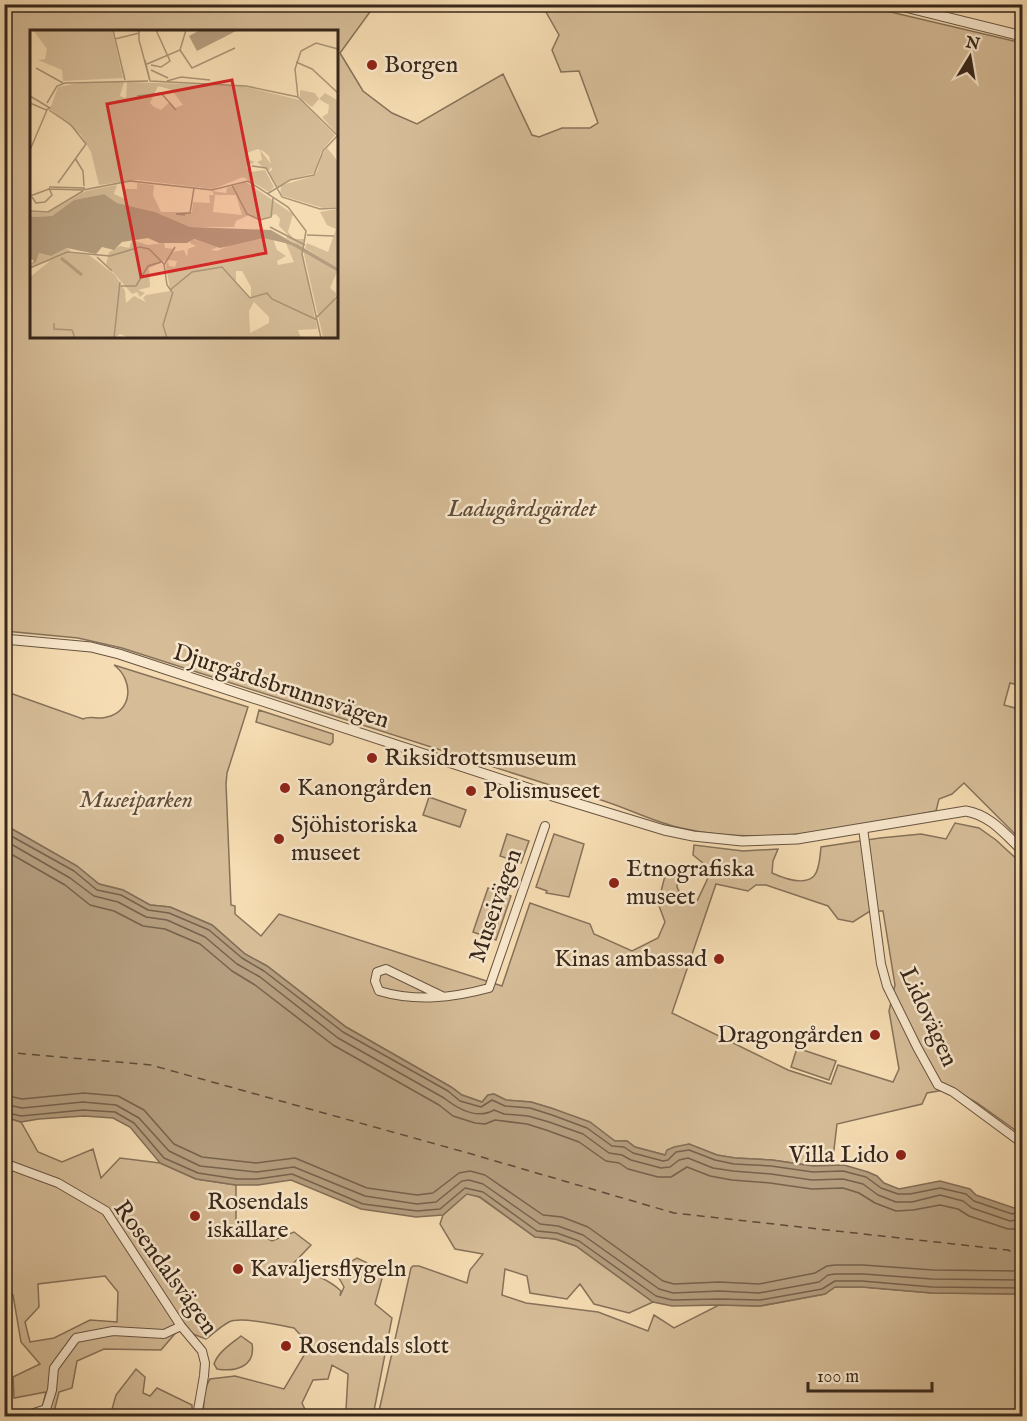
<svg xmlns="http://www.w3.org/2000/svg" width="1027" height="1421" viewBox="0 0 1027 1421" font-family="'IM FELL English',serif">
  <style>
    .green { fill: #d6bd98; stroke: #86725a; stroke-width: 1.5; fill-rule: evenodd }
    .water { fill: #b59e7f; stroke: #836e57; stroke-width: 1.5 }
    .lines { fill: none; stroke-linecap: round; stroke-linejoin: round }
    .shore { stroke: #76624d; stroke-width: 1.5 }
    .ferry { stroke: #5d4b39; stroke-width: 1.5; stroke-dasharray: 8 6; stroke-linecap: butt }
    .minor-casing { stroke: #675441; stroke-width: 10 }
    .tertiary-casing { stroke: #675441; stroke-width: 11 }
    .minor { stroke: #f9e8cd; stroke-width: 8 }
    .tertiary { stroke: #f9e8cd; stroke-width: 9 }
    .poi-dot { fill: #8f2418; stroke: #f9e8cd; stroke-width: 2 }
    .labels { text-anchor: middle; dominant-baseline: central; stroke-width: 5; stroke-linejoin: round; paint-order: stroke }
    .poi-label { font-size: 24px; fill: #37271b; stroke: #f9e8cd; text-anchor: start }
    .park-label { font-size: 24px; font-style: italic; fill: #5f4c3a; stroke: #f9e8cd }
    .street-label { font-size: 24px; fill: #37271b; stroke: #f9e8cd }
    .inset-river { fill: none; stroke: #b59e7f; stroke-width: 3 }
    .inset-road { fill: none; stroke: #aa9476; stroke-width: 1.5 }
    .view { fill: #d62828; fill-opacity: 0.15; stroke: #d62828; stroke-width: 3 }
    .inset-edge { fill: none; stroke: #37271b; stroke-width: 3 }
  </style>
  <rect width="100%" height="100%" fill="#f6dcb2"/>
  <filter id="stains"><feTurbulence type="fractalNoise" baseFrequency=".00333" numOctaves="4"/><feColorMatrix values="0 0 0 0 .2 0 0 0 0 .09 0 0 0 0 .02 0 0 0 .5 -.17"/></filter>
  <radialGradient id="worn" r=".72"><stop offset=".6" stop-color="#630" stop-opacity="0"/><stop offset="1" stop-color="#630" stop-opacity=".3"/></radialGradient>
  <path class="green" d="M4,5H375L340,53L363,91L392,113L417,124L503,74L532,135L539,137L562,128H590L598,123L579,71L561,72L552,50L559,35L542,5H861L1022,43V600L1021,601L1017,643L1022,645V686L1010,683L1004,705L1022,710V841L964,783L952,794L939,799L936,811C852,827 766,848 681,828C647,821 616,801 581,795L122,648L78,638L5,631ZM32,32H336V336H32Z
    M114,665L248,707L227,773L226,784L231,905L235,906V914L261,936L279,914L502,986L530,903L590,924L594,934L632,951L658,938L665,922L658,903L666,872L678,876L677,887L682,897L697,901L707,880L709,868L693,855L694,845L743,851L778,849L773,861L772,873C783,878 804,886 814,876C820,869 820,855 821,847L880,838L921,834L946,839L955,823L979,828L996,840L1022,864V1135L977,1103L958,1092L950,1089L927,1093L922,1104L837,1124L832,1166H813L772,1160L735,1158L717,1155L689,1144L665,1155L635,1147L627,1141H615L554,1109L531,1102L506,1100L494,1094L488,1095L482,1102L462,1095L451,1087L346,1027L267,966L245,954L212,925L170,907L150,905L123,890L99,884L77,866L5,825C5,787 0,728 10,693L83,719C91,715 98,720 107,717C133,711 134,680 114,665ZM716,884L748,891L756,885H766L828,906L838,919L853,922L870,911H883L895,985L889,1011L899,1069L893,1082L838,1065L831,1084L788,1070L672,1013Z
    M259,710L333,734V742L330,745L256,722Z
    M429,797L466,810L460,827L423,815Z
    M507,834L529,841L521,863L500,856Z
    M554,834L584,844L569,897L546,893L547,891L536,887Z
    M488,888L511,896L496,940L473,932Z
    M797,1048L836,1061L829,1080L791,1067Z
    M4,1117L21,1122L38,1152L62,1162L93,1149L101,1178L120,1158L160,1163L196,1179L236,1185V1223L272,1241L294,1232L311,1245L290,1267C309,1273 326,1277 341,1291L340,1296L344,1287L335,1271L357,1258L384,1271L375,1304L392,1318L373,1416H350L346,1410L348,1374L332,1365L328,1379L313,1380L302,1403L308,1416H203C204,1404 203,1389 210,1379L235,1376L284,1389L309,1347V1344L294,1328C280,1325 241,1316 229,1322C221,1326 213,1334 206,1339L179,1329L161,1350L104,1349L77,1361L72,1388L59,1392L53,1416H40L46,1392L14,1398L13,1377L40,1364L21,1342L13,1295H5ZM105,1276L118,1292L117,1322L90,1320L54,1338L30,1342L25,1322L39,1307L38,1284Z
    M467,1193L479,1197L535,1237L555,1239L576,1246L653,1302L629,1313L594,1304L580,1284L567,1299L530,1293L527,1276L505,1269L502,1295L526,1303L598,1312L648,1331L654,1315L674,1328L719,1305L760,1306L825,1294L835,1287H862L932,1293L1022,1294V1416H588L585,1409V1416H380L379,1411L411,1268L413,1266H419L467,1283L470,1270L483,1254L455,1249L440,1224L443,1215Z
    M241,1336L252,1344C256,1367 235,1372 217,1369L214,1364C218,1352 231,1344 241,1336Z
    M136,1369L145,1377L143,1393L150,1396L157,1388L192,1405V1416H110L116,1395Z"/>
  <path class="water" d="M5,825L77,866L99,884L123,890L150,905L170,907L212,925L245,954L267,966L346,1027L451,1087L462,1095L482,1102L488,1095L494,1094L506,1100L531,1102L554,1109L590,1122L615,1141H627L635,1147L665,1155L667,1150L674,1147L689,1144L717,1155L735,1158L772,1160L813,1166L844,1165L868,1172L877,1176L884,1183L899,1189L940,1181L970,1189L976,1195L1014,1208L1022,1204V1294L932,1293L862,1287H835L825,1294L760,1306L719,1305L672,1306L653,1302L576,1246L556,1239L535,1237L480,1197L467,1194L443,1215L416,1217L361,1209L291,1180L258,1185H236L196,1179L160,1163L130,1127L113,1118L84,1116L39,1119L21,1122L5,1117Z"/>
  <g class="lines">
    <path class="shore" d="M4,832L74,871L97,890L121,895L148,910L169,913L209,930L242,958L264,971L343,1032L448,1091L460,1101L481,1107L492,1100L505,1106L530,1108L552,1115L587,1128L612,1146L624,1147L633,1153L663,1161L668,1160L676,1152L689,1150L715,1160L734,1164L771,1166L813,1172L843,1171L866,1177L881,1188L898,1194H910L940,1188L966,1194L974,1201L1012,1214L1022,1211
      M4,840L70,878L94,896L118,902L146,917L167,920L205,937L237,964L260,977L338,1038L444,1098C458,1109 477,1120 494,1110L504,1114L528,1116L549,1122L583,1134L609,1153L622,1155L631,1160L661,1168L670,1167L679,1160L688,1158L713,1168L733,1171L771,1174L812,1180L843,1179L863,1184L878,1195L896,1202H912L940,1195L963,1201L972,1208L1010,1221L1022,1219
      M4,850L65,885L90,905L114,911L143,926L165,929L200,944L232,971L255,985L333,1045L439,1105L453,1116L475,1123L485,1124L495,1120L527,1124L546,1130L579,1142L606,1161L619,1163L628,1169L658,1177H671L687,1167L710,1176L732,1180L770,1183L812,1189L843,1188L859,1193L875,1203L896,1211L913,1210L940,1205L958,1209L969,1216L1008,1229H1022
      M4,1095L22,1099L84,1093L118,1096L144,1110L174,1144L202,1157L256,1163L295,1158L367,1188L417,1195L433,1193L459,1173L470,1171L485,1175L543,1215L562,1217L588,1227L663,1281L674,1284L719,1282L759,1284L815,1273L827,1266L835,1265H863L933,1270L1022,1271
      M4,1104L22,1108L83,1102L116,1105L139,1118L169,1151L200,1166L257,1172L294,1167L365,1196L417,1204L436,1202L462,1181L469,1180L483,1184L540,1224L558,1226L583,1235L659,1289L673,1293L719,1291L759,1293L819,1282L828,1275L835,1274H863L932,1279L1022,1280
      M4,1112L21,1116L83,1110L115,1112L134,1123L164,1158L198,1173L237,1179H257L292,1174L363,1204L417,1211L440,1209L465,1188L483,1192L537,1231L557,1233L579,1241L656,1296L672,1300L719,1299L760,1300L822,1289L835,1281H862L932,1287L1022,1288"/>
    <path class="ferry" d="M4,1052L151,1065L468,1153L674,1213L1008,1250L1022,1258"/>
    <defs>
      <path id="minor" d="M863,828L881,964L887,986L917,1047L938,1085L953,1092L1022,1143
        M442,996L386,969L377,972L375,981L379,991C416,1002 452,998 489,988L545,826
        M4,1163L58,1183L106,1211L181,1326L202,1351L205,1363L204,1376L197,1416
        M25,1416L46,1409L52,1390L54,1368L76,1338L113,1331L164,1334L181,1326"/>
      <path id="tertiary" d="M893,4L1022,36
        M4,639L91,647L119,654L546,794L664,830L693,836L742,841L797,839L966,811C990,815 1005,834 1022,850"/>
    </defs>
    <use href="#minor" class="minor-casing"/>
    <use href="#tertiary" class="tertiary-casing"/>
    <use href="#minor" class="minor"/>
    <use href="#tertiary" class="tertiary"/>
  </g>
  <g class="poi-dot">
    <circle cx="372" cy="65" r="6"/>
    <circle cx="372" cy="758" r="6"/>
    <circle cx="285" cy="788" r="6"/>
    <circle cx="471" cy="791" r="6"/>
    <circle cx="279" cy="839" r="6"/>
    <circle cx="614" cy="883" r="6"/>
    <circle cx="719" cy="959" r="6"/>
    <circle cx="875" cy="1035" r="6"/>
    <circle cx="901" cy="1155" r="6"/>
    <circle cx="195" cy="1216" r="6"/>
    <circle cx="238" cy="1269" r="6"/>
    <circle cx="286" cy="1346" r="6"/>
  </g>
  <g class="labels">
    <g class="poi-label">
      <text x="384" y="65">Borgen</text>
      <text x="384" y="758">Riksidrottsmuseum</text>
      <text x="297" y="788">Kanongården</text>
      <text x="483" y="791">Polismuseet</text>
      <text x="291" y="825">Sjöhistoriska<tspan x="291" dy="28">museet</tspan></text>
      <text x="626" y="869">Etnografiska<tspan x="626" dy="28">museet</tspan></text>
      <text x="707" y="959" text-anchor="end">Kinas ambassad</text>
      <text x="863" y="1035" text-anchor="end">Dragongården</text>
      <text x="889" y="1155" text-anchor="end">Villa Lido</text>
      <text x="207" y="1202">Rosendals<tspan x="207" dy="28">iskällare</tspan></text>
      <text x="250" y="1269">Kavaljersflygeln</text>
      <text x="298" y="1346">Rosendals slott</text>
    </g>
    <g class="park-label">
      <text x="522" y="509">Ladugårdsgärdet</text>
      <text x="136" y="800">Museiparken</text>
    </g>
    <g class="street-label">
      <text transform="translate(281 687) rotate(18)">Djurgårdsbrunnsvägen</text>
      <text transform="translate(496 906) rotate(-71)">Museivägen</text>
      <text transform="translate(928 1017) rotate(65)">Lidovägen</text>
      <text transform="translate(165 1268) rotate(54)">Rosendalsvägen</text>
    </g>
  </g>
  <g transform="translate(30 30)">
    <rect width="308" height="308" fill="#f6dcb2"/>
    <path d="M3,0H82L93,48L33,51L32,40L8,30L15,29L17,19ZM54,52H94L90,66L96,68L97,52L212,56L270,70L305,105L291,122L285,143L259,150L252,155L284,146L287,142L292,125L297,118L307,130V177L293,178L250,165L251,157L247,158L239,142L242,140V137L238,141L227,132L232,130L230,120L241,134L239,126L233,121L228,119L216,123L217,129L225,132L216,136L220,142L235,140L244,157L239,162L213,147L183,159L108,150L69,155L61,122L51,105L20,79L28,57ZM128,56L142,60L153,75L145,78L140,72L131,80L124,77L120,73ZM270,60L285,63L289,69L295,63L307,70V104L292,87L298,83L299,75L289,69L282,77L270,68ZM216,152L263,184L258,202L264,209H274L273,217L256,208L258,205L249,196L250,189L246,184L231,190L219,185L206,191L204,197H160L125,182L87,173L74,164L44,170L22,186L0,187V182L17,183L56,161L87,155L84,164L95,169V159H107V153L124,155L123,165L131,182H162L163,172L180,173L179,165H184L182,161L196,163L197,158ZM185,165H206L212,185L183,182ZM307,179V238L275,218L277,213L298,222L306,199L297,195L290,182ZM233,208L243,209L247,220L256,226L247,231L248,235L264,232L255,211L272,220L285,289L274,284L286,291L287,299L268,300L271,308L97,307L90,304L85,308L0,307V247L20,231L0,237L9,223L21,226L37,218L41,221L37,223L59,225L85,245L95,261L96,273L104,266L116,272L113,268L116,265L140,261L136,235L138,231L139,236L145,237L147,231L137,230L119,238L120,257L108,260L115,263L110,267L107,262L102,264L76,234L79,222L90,216L99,218L102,210L118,215L134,213L135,218L145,219L143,222L154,220L157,227L158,219L166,216L160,213L162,209L188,217L181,220L187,221L209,211ZM206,241H212L221,257V269L206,252ZM224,272L239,287V293L220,303L219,281ZM273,220L307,242L300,258L307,264L304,269L307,271V307H293Z" fill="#d6bd98" fill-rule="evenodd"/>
    <path d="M170,0H208L167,21L159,6ZM74,164L87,173L125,182L160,197L241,200L307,238L308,242L260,214L233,208L190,218L164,209L157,213H129L118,208L92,212L84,220L72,217L66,224L37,218L21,226L9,223L6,232L0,235L4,231L0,228V187L22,186L44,170Z" fill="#b59e7f"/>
    <path class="inset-river" d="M0,213L121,201L188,206L230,203L266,215L308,240M31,228L52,245"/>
    <path class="inset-road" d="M83,0L95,50M109,0V10L120,51L115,30M85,9L109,3M150,20L162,38L205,18M266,32L282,39L308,63M117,34L150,20L156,0M121,35L131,37L140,31L126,0M6,38L33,53M121,40L138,48M120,51L216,56L268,67L307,105M137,51L151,47L180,50M0,66L20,78L16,80L0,73M107,66L131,63L146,80M268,67L265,39L271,21L286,13L308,19M17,73L27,56L35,53L118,51M19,80L41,95L56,114L28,153M0,120L17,80M45,128L53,141L54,156M222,136L236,138L252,167L290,179L308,178M202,155L217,184L230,190L241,187L243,168M19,157L55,158M237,164L260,150L284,145L293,121L308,105M0,166L19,159L53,160L100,151L182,160L218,151L258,177L276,201L272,224L291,308M2,167L6,173L15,172L22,165L19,158M0,181L18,182L53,161M155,185L146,184L160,183L164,158M240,197L275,215M277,205L304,206M67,227L82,241M134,235L145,217M0,238L37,222L80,226L110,217L119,219L134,234L137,255L142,262M91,256H106L118,236L131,232M140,260L162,242L192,237L220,268L237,263L242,269L287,290M287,287L308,266M24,293V299L42,300L45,308M84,308L90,252M137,308L133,295L143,262"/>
    <path class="view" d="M202,50L236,223L111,247L77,74Z"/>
    <rect width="308" height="308" class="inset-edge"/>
  </g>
  <rect width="1027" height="1421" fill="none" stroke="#f6dcb2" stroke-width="24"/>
  <rect x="6" y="6" width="1015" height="1409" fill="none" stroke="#37271b" stroke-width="3"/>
  <rect x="12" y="12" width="1003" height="1397" fill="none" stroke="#37271b" stroke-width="1.5"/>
  <g transform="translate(970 57) rotate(11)" stroke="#f9e8cd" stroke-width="4.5" paint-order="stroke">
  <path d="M0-4.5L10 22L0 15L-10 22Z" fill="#37271b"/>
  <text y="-9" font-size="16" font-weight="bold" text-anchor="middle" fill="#37271b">N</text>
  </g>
  <path d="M808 1382v9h124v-9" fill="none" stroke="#37271b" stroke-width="3"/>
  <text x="817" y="1382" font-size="18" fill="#37271b" stroke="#f9e8cd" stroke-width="4.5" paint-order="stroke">100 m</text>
  <rect width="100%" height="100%" filter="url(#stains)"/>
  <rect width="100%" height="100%" fill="url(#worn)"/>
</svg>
